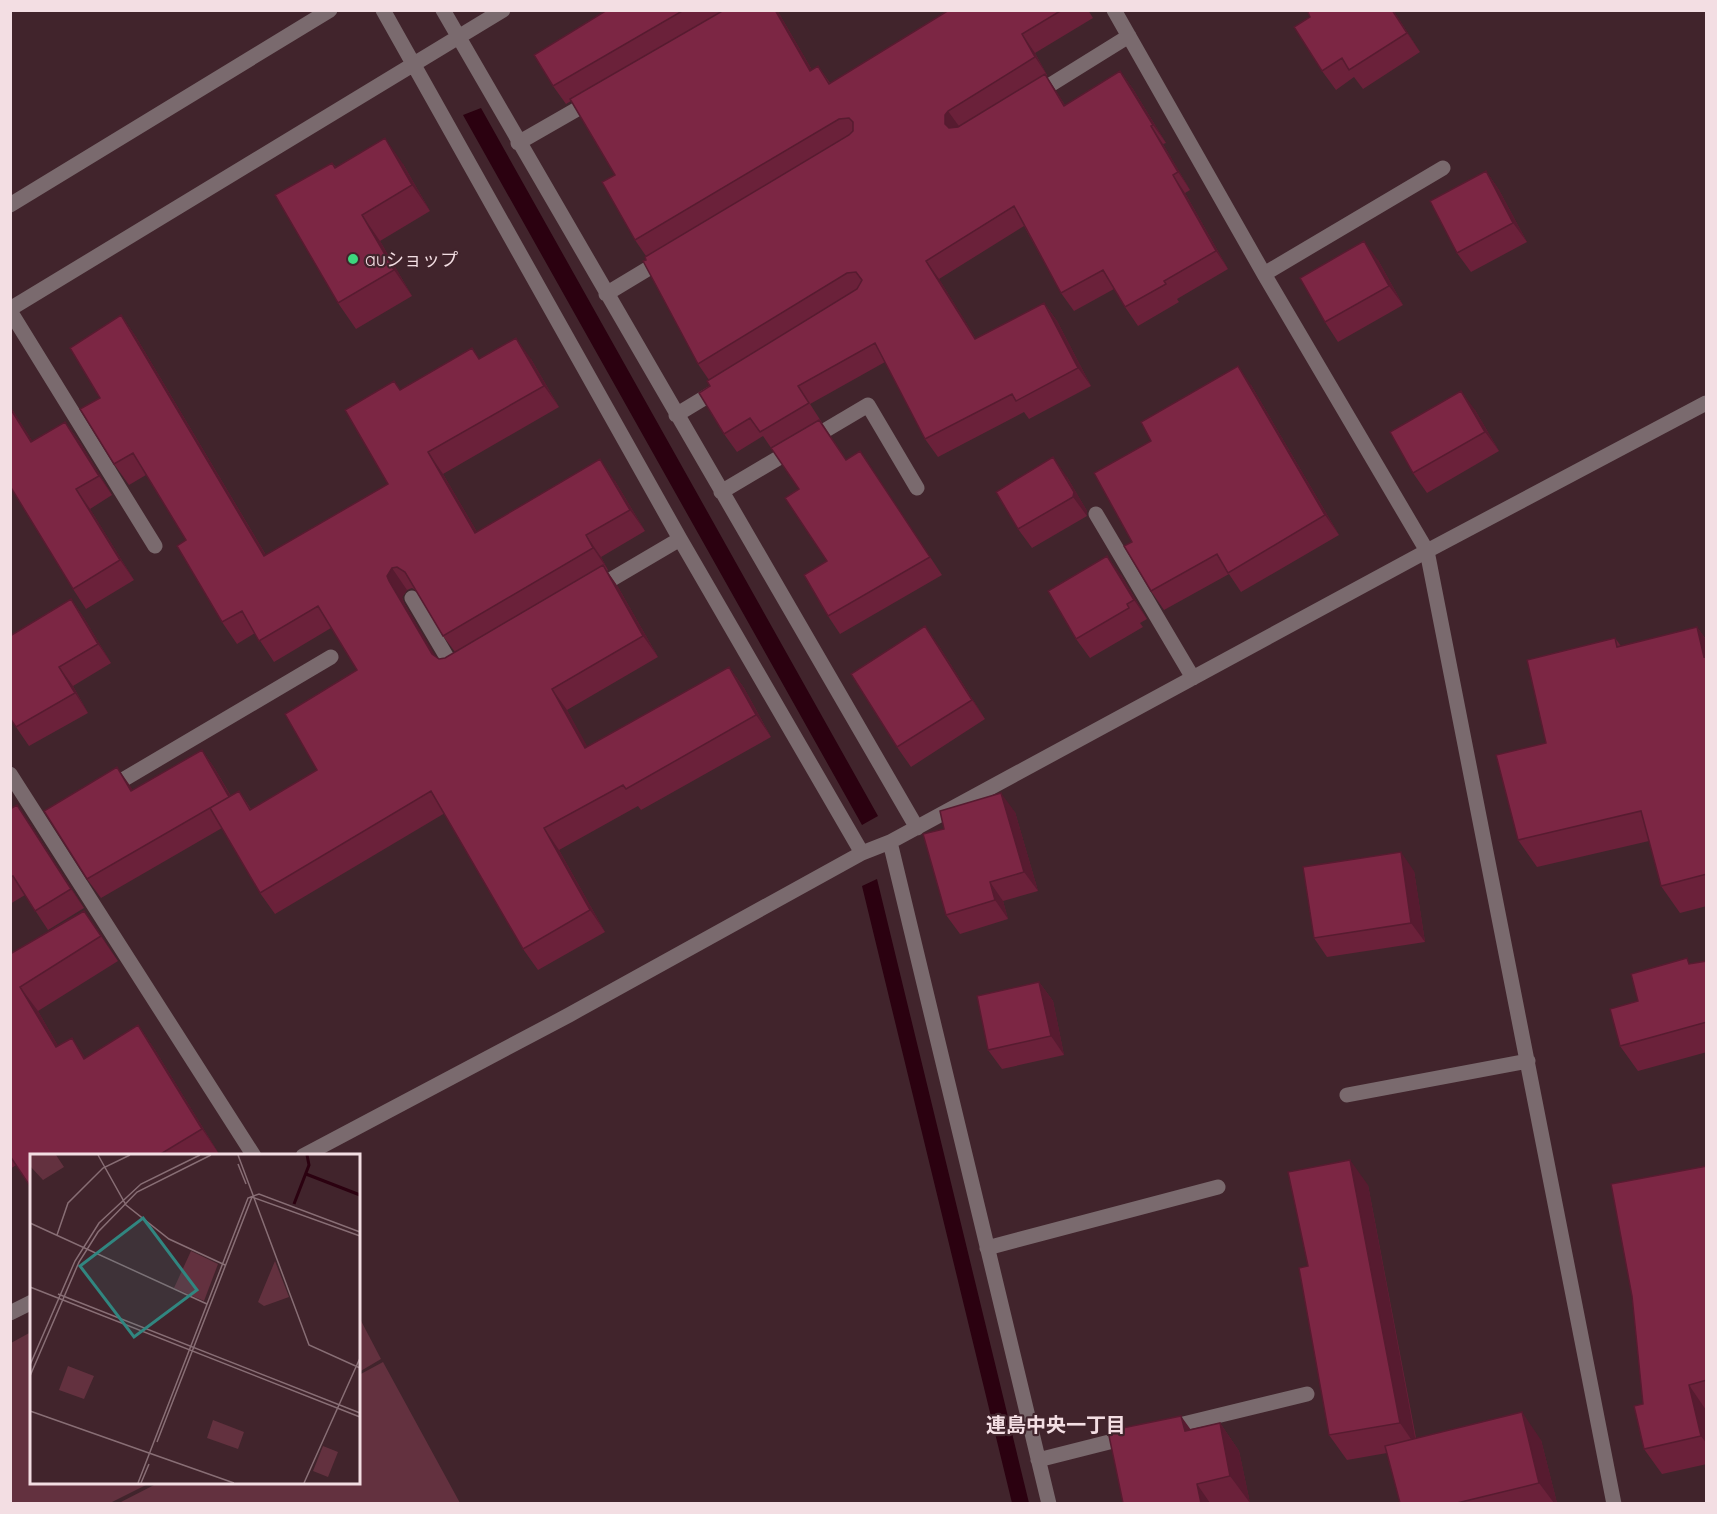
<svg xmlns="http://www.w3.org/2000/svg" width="1717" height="1514" viewBox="0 0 1717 1514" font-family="Quicksand,'Noto Sans JP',sans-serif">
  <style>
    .green { fill: #63313f }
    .water { fill: #2b0110 }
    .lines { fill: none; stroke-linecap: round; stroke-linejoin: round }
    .minor { stroke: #7a6a6e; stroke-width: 15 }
    .wall { fill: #6b213a; fill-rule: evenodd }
    .shaded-wall { fill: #571b30 }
    .building { fill: #7c2644; stroke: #571b30; stroke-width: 1.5 }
    .poi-dot { fill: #3dd77e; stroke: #41242c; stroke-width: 2 }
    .labels { text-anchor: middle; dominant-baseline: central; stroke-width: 4.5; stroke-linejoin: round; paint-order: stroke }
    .poi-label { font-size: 18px; fill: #f3dee3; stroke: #41242c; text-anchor: start }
    .neighbourhood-label { font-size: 20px; font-weight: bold; fill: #f3dee3; stroke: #41242c }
    .inset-river { fill: none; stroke: #2b0110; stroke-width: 3 }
    .inset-road { fill: none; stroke: #886e75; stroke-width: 1.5 }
    .view { fill: #318680; fill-opacity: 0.15; stroke: #318680; stroke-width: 3 }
    .inset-edge { fill: none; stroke: #f3dee3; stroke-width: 3 }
  </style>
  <rect width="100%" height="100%" fill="#41242c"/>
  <path class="green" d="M359,1317L381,1359L359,1372H358Z
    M31,1332L32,1482L150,1483L110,1503H11V1343Z
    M383,1362L460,1503H119L158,1483L358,1482L359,1375Z"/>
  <path class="water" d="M481,108L878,816L862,825L463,115Z
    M877,879L1029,1503H1012L862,886Z"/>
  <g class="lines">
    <path class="minor" d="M383,10L680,539L862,853
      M443,10L917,828
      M1114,10L1264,274L1427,551L1614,1504
      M1034,95L1129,36
      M518,143L593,100
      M10,205L330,10
      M1264,274L1443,168
      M606,294L664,259
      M10,309L503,10
      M10,311L155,546
      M676,415L719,389
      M721,492L868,405L917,488
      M1096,514L1193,678
      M595,589L680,539
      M412,598L455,671L458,669
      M10,774L254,1156
      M109,788L331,657
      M890,842L1049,1504
      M1347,1095L1528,1061
      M303,1156L569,1015L862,853L890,842L1427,551L1706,403
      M987,1248L1218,1187
      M10,1313L32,1302
      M1167,1428L1307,1394
      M1038,1460L1129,1437"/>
  </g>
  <path class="wall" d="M607,10H777L812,70L818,66L830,83L949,10H1088L1093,18L1035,53L1047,75L1046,76L1065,105L1120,71L1133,89L1166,143L1163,144L1190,190L1185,193L1228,269L1177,299L1179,302L1138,326L1125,307L1114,289L1074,311L1061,293L1024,226L939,279L976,339L1044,303L1057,321L1091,386L1029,419L1024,412L938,457L925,439L885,362L810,404L846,460L860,451L942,575L840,634L828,616L827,561L799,489L763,436L737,452L724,434L709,380L698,364L646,260V256L635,240L615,175L571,101L566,104L553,86Z
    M1393,10L1420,52L1363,89L1354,77L1336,90L1322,71L1310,17Z
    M332,163L336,167L403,164L430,211L380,241L412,296L356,329L338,303Z
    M1486,171L1499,190L1527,242L1471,272L1457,253Z
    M1378,260L1403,305L1338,342L1325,322Z
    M121,315L136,337L266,555L388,484L480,359H531L559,407L443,474L477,532L615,481L645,531L601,557L608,570L607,571L618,587L658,657L567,710L587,747L729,667L744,688L771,737L641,810L638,806L559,850L605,932L538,970L523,949L445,813L275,914L260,893L222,828L101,898L87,879L133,790L202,750L215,769L231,796L239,791L251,809L317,770L357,670L331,628L274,662L255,633L237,644L222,622L186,540L146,475L129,485L114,464L100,398ZM412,588L417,591L443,636L455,652L445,658L439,659L435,657L404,603L402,597L407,590Z
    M1251,385L1339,535L1241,592L1229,574L1164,610L1151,591L1132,542L1151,441Z
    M10,406L32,441L65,422L79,441L112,495L90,509L134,580L86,609L73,589L12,488L10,489Z
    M1475,410L1499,451L1427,493L1413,473Z
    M1067,477L1087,511V516L1032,548L1018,529Z
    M1121,575L1147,619L1140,623L1143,627L1090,658L1076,639Z
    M71,599L84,618L111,663L73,686L88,713L29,746L16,727Z
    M1697,627L1707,641V906L1680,913L1661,886L1649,841L1537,867L1518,840L1546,743L1615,638L1621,646Z
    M939,646L985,719L911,767L897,747Z
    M10,809L30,824L84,908L48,930L25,895L10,904Z
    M1015,812L1038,891L1003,901L1008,919L960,934L946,915L944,829Z
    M1414,871L1425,942L1327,957L1314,938Z
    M84,911L118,961L38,1011L58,1046L86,1058L138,1025L155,1050L219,1154L216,1155H32L10,1169V954Z
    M1707,961V1052L1638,1071L1620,1046L1638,1001L1691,964Z
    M1039,982L1053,1001L1064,1055L1002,1069L988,1050Z
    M1707,1166V1464L1662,1474L1644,1449L1643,1404Z
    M1368,1185L1416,1438L1541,1440L1557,1503H1400L1387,1453L1347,1460L1329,1435L1308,1266Z
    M1220,1423L1239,1451L1250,1503H1123L1191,1429Z"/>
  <path class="shaded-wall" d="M775,10H777L823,89L810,71Z
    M1392,10H1393L1420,52L1407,33Z
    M1022,34L1035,53L1047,75L1035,57Z
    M1120,71L1133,89L1166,143L1153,125Z
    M1045,74L1057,92L1076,124L1064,106Z
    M948,111L961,129L957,142L945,124V115Z
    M1151,126L1163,144L1190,190L1178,172Z
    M385,138L403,164L430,211L412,185Z
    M1486,171L1499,190L1527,242L1513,223Z
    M1173,175L1185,193L1228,269L1216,251Z
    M362,215L380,241L412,296L394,270Z
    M1364,241L1378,260L1403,305L1389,286Z
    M926,261L939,279L988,358L975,339Z
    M1044,303L1057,321L1091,386L1078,368Z
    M121,315L136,337L279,577L264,556Z
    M516,338L531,359L559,407L544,386Z
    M1238,366L1251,385L1339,535L1325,515Z
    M1461,391L1475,410L1499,451L1485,432Z
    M10,406L45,461L31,442L10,408Z
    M65,422L79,441L112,495L99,476Z
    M428,452L443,474L490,554L475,533Z
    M1053,457L1067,477L1087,511V516L1073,497Z
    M600,459L615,481L645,531L630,510Z
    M76,489L90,509L134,580L120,560Z
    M586,535L601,557L608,570L593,548Z
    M1107,556L1121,575L1147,619L1134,600Z
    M603,565L618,587L658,657L643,636Z
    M392,568L407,590L402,597L404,603L447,676L432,654L389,581L387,576Z
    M71,599L84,618L111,663L98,644Z
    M925,626L939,646L985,719L972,700Z
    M1697,627L1707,641V660L1704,657Z
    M59,667L73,686L88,713L75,693Z
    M729,667L744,688L771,737L756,715Z
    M552,689L567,710L600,769L585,748Z
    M202,750L215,769L242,816L229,797Z
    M117,767L131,787L144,810L131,791Z
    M1001,793L1015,812L1038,891L1024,872Z
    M17,805L30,824L84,908L71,889Z
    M544,828L559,850L605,932L590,910Z
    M1401,852L1414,871L1425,942L1411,923Z
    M990,882L1003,901L1008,919L995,900Z
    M84,911L102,936L118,961Z
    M1039,982L1053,1001L1064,1055L1051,1036Z
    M20,987L38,1011L73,1072L56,1047Z
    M138,1025L155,1050L219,1154L202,1129Z
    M72,1038L89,1063L84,1059Z
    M1350,1160L1368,1185L1417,1448L1400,1423Z
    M1689,1385L1706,1410L1707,1444L1701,1436Z
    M1522,1412L1541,1440L1557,1503H1554L1539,1483Z
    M1181,1416L1201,1444L1185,1431Z
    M1220,1423L1239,1451L1250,1503L1230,1476Z
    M1197,1484L1210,1503H1201Z"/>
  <path class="building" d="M607,10H684L553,86L534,55Z
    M724,10H775L810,71L818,66L829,84L949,10H1062L1022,34L1035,57L948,111L945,115V124L949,128L958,127L1045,74L1064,106L1120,71L1153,125L1151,126L1178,172L1173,175L1216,251L1164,281L1166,284L1125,307L1103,270L1061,293L1014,206L926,261L975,339L1044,303L1078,368L1016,401L1012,394L925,439L875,343L798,386L809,403L760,432L750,418L724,434L699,393L710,386L707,381L857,289L862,280L856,272L847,273L698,364L643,261L646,260L645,257L849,135L853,131V122L849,118L839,119L635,240L602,182L615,175L570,99Z
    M1307,10H1392L1407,33L1349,70L1342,58L1322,71L1294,27L1310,17Z
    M385,138L412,185L362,215L394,270L338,303L275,195L332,163L335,168Z
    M1486,171L1513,223L1457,253L1430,201Z
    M1364,241L1389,286L1325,322L1300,278Z
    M121,315L264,556L388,484L345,410L394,381L400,390L472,348L479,359L516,338L544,386L428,452L475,533L600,459L630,510L586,535L593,548L443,636L405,572L397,567L392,568L387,576L389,581L432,654L439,659L445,658L603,565L643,636L552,689L585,748L729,667L756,715L626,789L623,785L544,828L590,910L523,949L431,791L260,893L210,808L239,791L250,810L317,770L285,714L357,670L318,606L259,641L242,611L222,622L177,546L186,540L133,453L114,464L80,409L100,398L70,348Z
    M1238,366L1325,515L1228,573L1217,554L1151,591L1124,546L1132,542L1094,473L1151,441L1141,422Z
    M1461,391L1485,432L1413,473L1390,432Z
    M10,408L31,442L65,422L99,476L76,489L120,560L73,589L10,486Z
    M819,420L846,460L860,451L930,557L828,616L804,575L827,561L785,498L799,489L771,448Z
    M1053,457L1074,492L1073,497L1018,529L996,492Z
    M1107,556L1134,600L1127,604L1129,608L1076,639L1048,591Z
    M71,599L98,644L59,667L75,693L16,727L10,718V636Z
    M925,626L972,700L897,747L851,674Z
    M1697,627L1704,657L1707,656V874L1661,886L1641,811L1518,840L1496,755L1546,743L1527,660L1615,638L1617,647Z
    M202,750L229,797L87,879L44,811L117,767L131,791Z
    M1001,793L1024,872L990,882L995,900L946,915L923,834L944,829L940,811Z
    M17,805L71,889L35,911L13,876L10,877V809Z
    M1401,852L1411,923L1314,938L1303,867Z
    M84,911L101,936L20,987L56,1047L72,1038L84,1059L138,1025L202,1129L159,1155H32V1189L10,1156V954Z
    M1687,958L1689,964L1707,961V1022L1620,1046L1610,1009L1638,1001L1631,974Z
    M1039,982L1051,1036L988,1050L977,996Z
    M1350,1160L1400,1423L1329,1435L1299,1268L1308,1266L1288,1172Z
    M1707,1166V1380L1689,1385L1701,1436L1644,1449L1634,1406L1643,1404L1632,1296L1611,1184Z
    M1522,1412L1539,1483L1457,1503H1400L1385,1446Z
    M1181,1416L1185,1431L1220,1423L1230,1476L1197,1484L1201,1503H1123L1108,1431Z"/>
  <circle class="poi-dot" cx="353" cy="259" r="6"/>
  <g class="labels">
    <g class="poi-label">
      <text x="365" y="259">auショップ</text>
    </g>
    <g class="neighbourhood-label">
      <text x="1056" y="1424">連島中央一丁目</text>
    </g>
  </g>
  <g transform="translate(30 1154)">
    <rect width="330" height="330" fill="#41242c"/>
    <path d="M0,1H26L34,13L13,26L0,12ZM161,97L188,110L174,147L144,134ZM245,107L259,143L234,152L228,148ZM38,212L64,222L54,245L29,236ZM183,266L214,278L208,295L177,284ZM293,292L308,298L298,323L283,317Z" fill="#63313f"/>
    <path class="inset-river" d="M276,20L330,41M264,50L279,11L277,1"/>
    <path class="inset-road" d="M68,1L96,51L139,85L195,111M208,1L279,191L330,214M208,10L216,30M0,69L177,150M27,81L38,49L73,14L100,1M0,133L330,263M28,140L330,259M0,211L45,107L69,69L111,30L170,1M0,222L49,108L68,78L107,38L181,1M0,257L204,329M127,288L222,43L330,82M108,329L218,44L229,40L330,78M111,329L119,310M274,329L330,204"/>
    <path class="view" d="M113,64L167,136L104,183L50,112Z"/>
    <rect width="330" height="330" class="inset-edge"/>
  </g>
  <rect width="1717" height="1514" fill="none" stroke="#f3dee3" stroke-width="24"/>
</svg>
